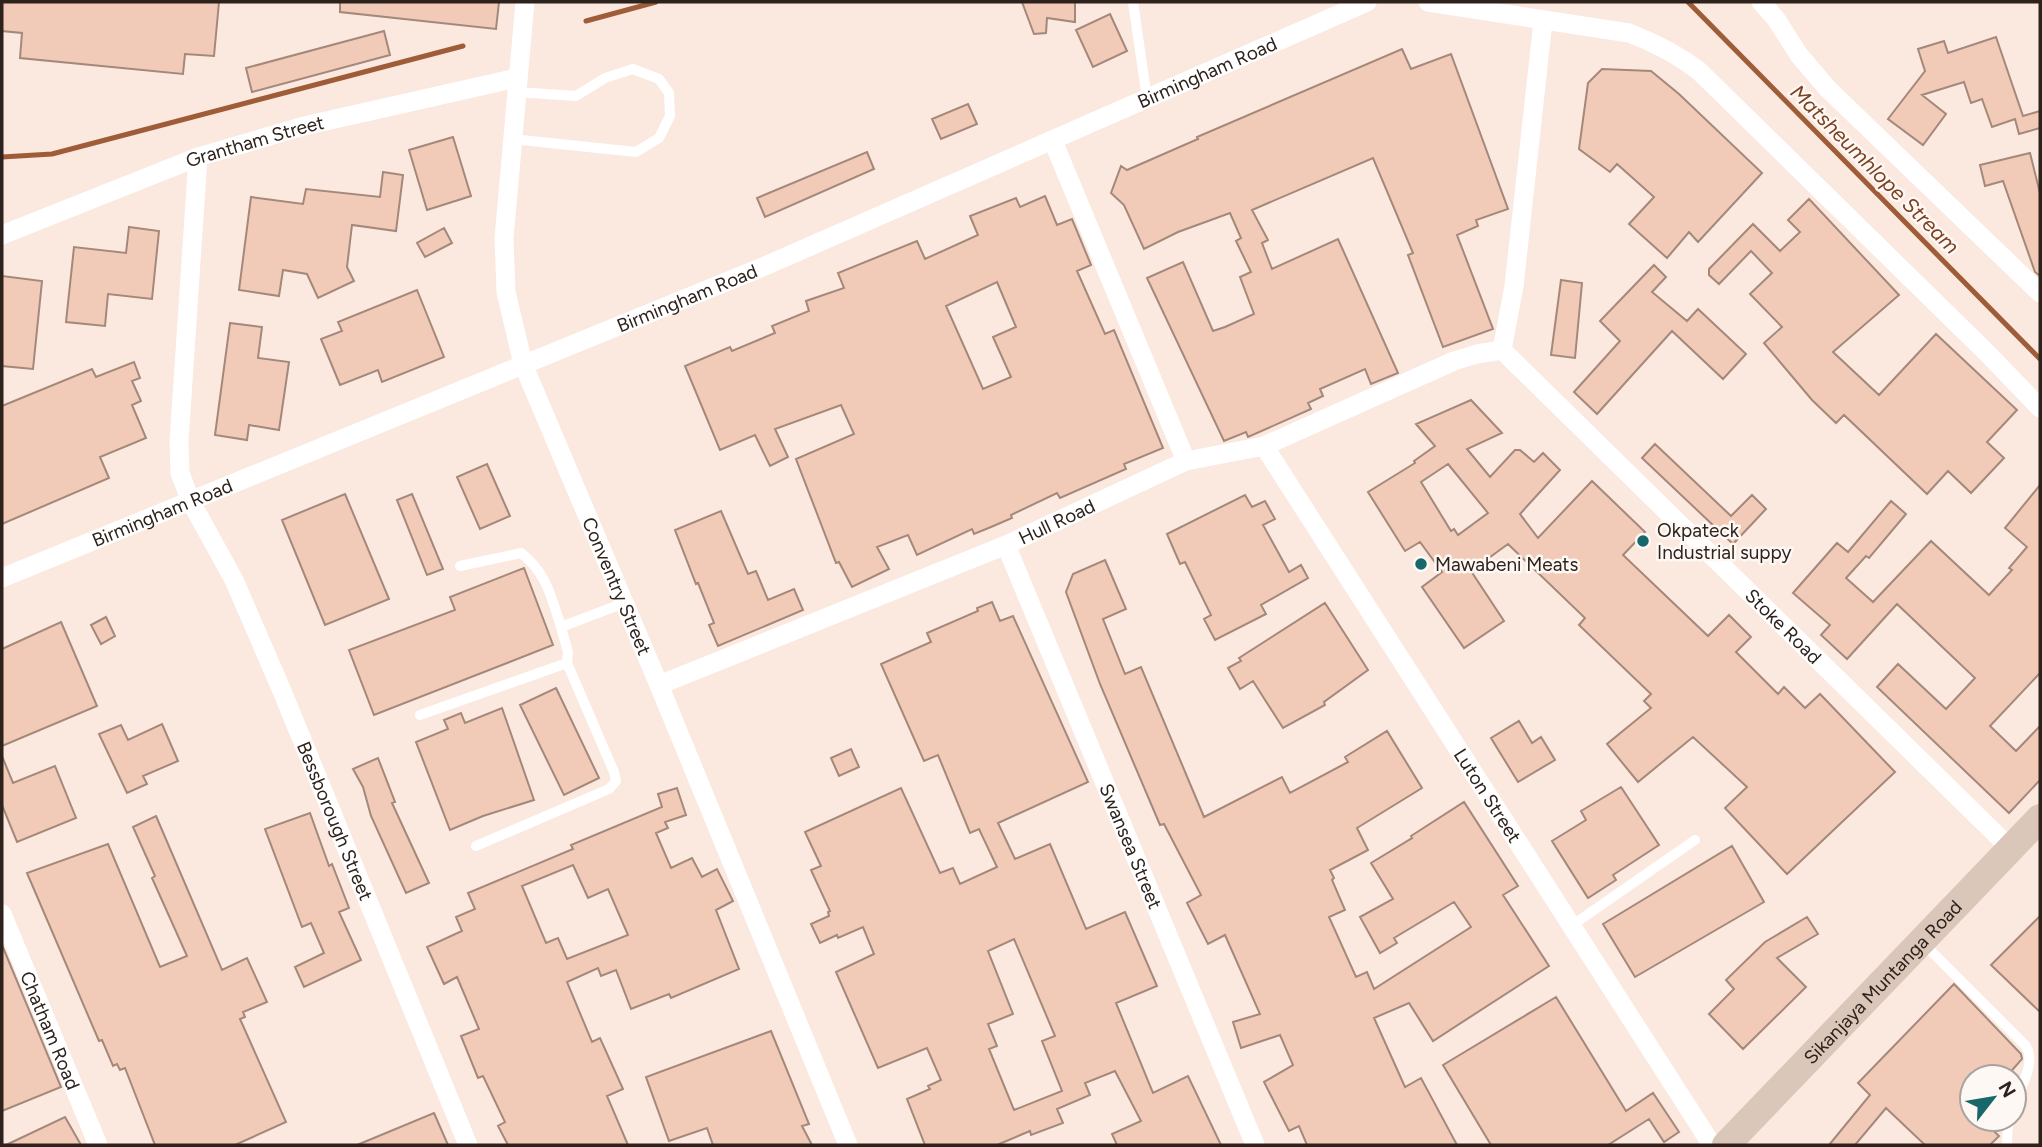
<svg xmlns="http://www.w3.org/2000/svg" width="2042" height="1147" viewBox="0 0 2042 1147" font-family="Figtree,sans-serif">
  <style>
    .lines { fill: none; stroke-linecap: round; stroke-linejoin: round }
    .stream { stroke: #9e5d38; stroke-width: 5 }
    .building { fill: #f2cbb8; stroke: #a4887a; stroke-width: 2; fill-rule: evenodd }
    .lane { stroke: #fff; stroke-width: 10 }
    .street { stroke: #fff; stroke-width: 19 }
    .secondary { stroke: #dbc6ba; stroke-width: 28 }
    .poi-dot { fill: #18676a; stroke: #fef8f5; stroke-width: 2.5 }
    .labels { text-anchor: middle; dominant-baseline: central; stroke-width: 5; stroke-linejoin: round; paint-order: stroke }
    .street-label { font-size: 19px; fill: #2d221c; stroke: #fef8f5 }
    .poi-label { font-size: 19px; fill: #2d221c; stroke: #fef8f5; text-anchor: start }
    .water-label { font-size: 21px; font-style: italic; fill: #7d411e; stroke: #fef8f5 }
  </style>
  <rect width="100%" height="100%" fill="#fbe8df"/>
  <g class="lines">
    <path class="stream" d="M1688,2L2040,359
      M586,21L656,2
      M2,157L52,154L463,46"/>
  </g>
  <path class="building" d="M2,2H219L214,56L185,54L183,74L20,58L22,33L2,31Z
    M340,2H499L496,29L340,12Z
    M1022,2H1075V22L1047,18L1046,33L1034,34Z
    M1110,14L1127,51L1093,67L1076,30Z
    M384,31L390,55L252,92L246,68Z
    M1996,37L2023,116L2040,111V128L2019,134L2015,119L1992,127L1982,99L1971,103L1964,82L1922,95L1946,114L1923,145L1888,119L1925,71L1918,49L1944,41L1948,53Z
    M1402,49L1411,69L1451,54L1508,209L1476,220L1478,226L1457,235L1493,329L1443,347L1408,255L1413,253L1373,158L1252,210L1268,240L1262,243L1272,269L1338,239L1398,373L1371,384L1365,369L1320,389L1323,396L1308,403L1311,409L1248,437L1246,432L1224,441L1147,278L1183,262L1213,331L1225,327L1254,314L1240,277L1251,272L1236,241L1241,238L1230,213L1178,232L1144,249L1124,205L1111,193L1121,166L1127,170L1198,139L1197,137Z
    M1602,69L1651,71L1679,94L1762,173L1698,242L1689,232L1667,258L1629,224L1654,197L1617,164L1610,172L1579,149L1588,83Z
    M968,104L977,124L941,139L932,119Z
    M453,137L471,196L427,210L409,150Z
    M867,152L874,169L765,217L757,198Z
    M2030,153L2040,193V276L2035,272L2003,181L1985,186L1980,165Z
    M383,172L403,175L396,231L352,225L347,267L354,281L318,298L307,274L283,270L279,296L239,290L251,197L303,204L306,189L380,197Z
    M1045,196L1057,225L1072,219L1091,265L1077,271L1105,334L1114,330L1163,448L1124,464L1126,469L1060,498L1057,493L1011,515L1012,518L991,527L974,534L972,529L917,555L908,535L877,547L889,569L852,587L839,562L836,563L796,459L854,434L841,405L775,429L788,457L770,466L755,435L720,450L685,366L730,347L732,351L775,333L772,326L809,311L806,301L844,288L838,273L917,241L925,259L978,235L970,216L1016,198L1020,207ZM997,282L1016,327L993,337L1011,377L983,389L946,306Z
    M1809,199L1899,295L1833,352L1879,395L1936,334L2017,410L1987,442L2004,458L1971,493L1948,471L1927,494L1844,415L1836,423L1812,400L1764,343L1782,327L1750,294L1772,273L1751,251L1719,284L1709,275V269L1753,224L1780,251L1800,232L1788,220Z
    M129,227L159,231L152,299L108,294L105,326L66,322L74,247L126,253Z
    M444,228L452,243L425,257L417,243Z
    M1654,265L1666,277L1652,292L1687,321L1698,309L1746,354L1723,379L1672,331L1597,414L1574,392L1620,341L1600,321Z
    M2,276L42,281L33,369L2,366Z
    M1561,280L1582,283L1575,358L1551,355Z
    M417,290L444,357L382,382L378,370L340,385L321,339L342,331L338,322Z
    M230,323L262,327L258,358L289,362L279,430L249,425L247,440L215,435Z
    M134,362L140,378L132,381L141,401L132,405L146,438L100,457L109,478L2,524V406L92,369L96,377Z
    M1471,400L1502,433L1467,449L1490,477L1515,450H1520L1534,462L1543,453L1560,470L1520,514L1538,538L1592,481L1645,532L1623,555L1708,636L1729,615L1751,637L1736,652L1778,694L1784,687L1805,708L1820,694L1895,772L1787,874L1725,808L1747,787L1693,737L1638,782L1607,744L1651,708L1644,701L1651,694L1579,625L1585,618L1508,544L1471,571L1504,621L1464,648L1422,587L1442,572L1420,542L1405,551L1368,492L1415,463L1414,461L1435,446L1416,424ZM1448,464L1488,513L1458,535L1454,529L1451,531L1421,482Z
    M1655,444L1731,516L1752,495L1766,509L1733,544L1642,458Z
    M487,464L510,516L480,529L457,477Z
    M2040,485V673L1990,726L2016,751L2040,726V780L2009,813L1877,687L1898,664L1946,709L1975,678L1897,604L1847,659L1821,635L1830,625L1793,593L1837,543L1848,552L1891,501L1906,514L1869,558L1866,556L1846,578L1873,602L1931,541L1989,595L2012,570L2009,568L2027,547L2005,528Z
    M345,494L389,599L325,625L282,520Z
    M412,494L443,569L427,575L397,500Z
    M1245,495L1252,507L1265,501L1275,519L1263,525L1289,572L1301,565L1308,578L1261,605L1266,614L1215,640L1204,619L1211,615L1185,562L1180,564L1167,534Z
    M721,511L748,574L756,571L768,600L794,589L803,610L718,646L709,625L714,623L698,583L696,584L675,530Z
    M1105,560L1126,609L1103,619L1125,674L1141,667L1204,817L1282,777L1290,793L1348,762L1345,757L1387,731L1422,788L1357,828L1368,850L1330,870L1334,878L1332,880L1345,910L1329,917L1356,977L1367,972L1374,989L1471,927L1454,902L1394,938L1397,943L1380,953L1360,917L1393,899L1371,863L1412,838L1411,836L1464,802L1518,886L1503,895L1549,966L1433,1041L1409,1003L1374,1018L1405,1087L1421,1078L1457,1145H1307L1299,1126L1289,1131L1264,1082L1293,1065L1280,1035L1241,1048L1233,1022L1260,1014L1225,935L1208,944L1187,903L1201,895L1164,824L1160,825L1100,684L1066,592L1073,574Z
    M524,568L553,645L374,715L349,650L455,610L450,597Z
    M992,602L1000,621L1013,616L1088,782L998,823L1015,859L1050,844L1086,929L1125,912L1157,986L1116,1003L1153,1093L1188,1076L1221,1145H1117L1112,1134L1141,1121L1115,1071L1085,1083L1090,1095L1057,1109L1063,1123L1031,1135L1030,1131L997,1145H925L907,1099L930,1089L928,1086L941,1080L927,1048L878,1068L836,972L874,954L863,927L838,938L837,935L820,943L811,924L829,916L828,912L830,911L811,870L821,866L805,832L901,788L940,873L953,868L960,884L997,867L979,829L970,833L938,755L924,761L881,664L931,642L927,633L978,611L977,608ZM1014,939L1055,1036L1042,1041L1062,1091L1014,1110L989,1049L997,1046L988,1024L1013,1014L988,951Z
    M1325,603L1368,670L1324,702L1325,705L1283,728L1253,681L1240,689L1228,668L1241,661L1239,658Z
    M106,617L115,636L101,644L91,625Z
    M61,622L97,706L2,746V649Z
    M556,688L599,778L564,795L520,705Z
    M502,708L534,800L483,816L450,830L416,742L448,729L444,720L461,713L465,723Z
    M1519,721L1532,743L1541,737L1555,760L1518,782L1491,738Z
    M162,724L178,761L143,776L147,784L127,793L99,734L121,725L128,740Z
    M851,749L859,767L839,776L831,758Z
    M2,756L13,783L55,766L76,818L17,842L2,805Z
    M378,758L395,802L392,803L429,883L406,893L371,816L363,787L353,769Z
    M1621,787L1659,845L1613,875L1616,880L1588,898L1552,841L1586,820L1581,811Z
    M677,788L686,815L665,822L668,828L656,833L671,868L692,858L702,877L717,869L733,901L716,910L739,969L671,998L669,994L631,1009L616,970L601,976L598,968L567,982L592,1042L600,1038L623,1089L607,1096L628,1145H508L498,1126L505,1122L483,1076L478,1078L461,1036L479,1029L457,977L444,984L427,947L462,931L456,917L475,909L468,893L573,849L571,845L662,807L658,794ZM573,865L588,898L608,889L628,935L567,959L558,938L546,943L522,886Z
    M310,813L329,866L332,864L349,908L339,912L361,960L304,987L295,967L324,953L311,923L302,927L265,829Z
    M156,816L222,970L247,958L267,1002L243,1012L245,1017L240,1019L286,1122L235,1145H155L125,1068L120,1070L117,1064L113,1066L102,1040L99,1041L27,873L108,844L160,967L187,956L152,878L155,876L133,827Z
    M1732,846L1764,902L1635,977L1603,924Z
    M2040,916V1012L1991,965Z
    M1807,917L1818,934L1777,958L1806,987L1743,1049L1709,1014L1734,989L1726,980L1765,942Z
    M2,945L61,1087L2,1111Z
    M1954,984L2021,1054L2022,1059L2006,1077H1972V1119H1981L1999,1136L1990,1145H1925L1886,1108L1855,1145H1829L1870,1095L1858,1083Z
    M1556,997L1626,1111L1653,1093L1679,1132L1664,1142L1649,1119L1608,1145H1491L1443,1065Z
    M771,1031L809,1124L802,1126L812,1145H713L707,1128L669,1141L646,1077Z
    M434,1113L448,1145H357Z
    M65,1117L81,1145H6Z"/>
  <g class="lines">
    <path class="lane" d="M1133,2L1147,99
      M512,139L636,152L659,138L670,116L669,93L659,79L633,69L605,78L576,96L516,92
      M460,566L521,553C547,573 551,597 561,627
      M420,715L567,663L568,652L561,627L624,603
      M476,846L609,789L616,781L614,772L567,663
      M1571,926L1695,840
      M1924,944L2026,1046C2036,1063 2021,1087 2014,1104
      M2007,1145L2008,1119"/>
    <g class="street">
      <path id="s1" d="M525,2L504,238L506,292L523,364L659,685L848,1145"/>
      <path d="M1428,2L1629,33C1655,43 1677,54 1699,71L1987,353L2040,408"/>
      <path d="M1761,2L1776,19L1799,55L1828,89L2040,293"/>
      <path d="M1053,141L1186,461"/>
      <path id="s2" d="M198,157L179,441L180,473L191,502L234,580L282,691L468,1145"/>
      <path id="s3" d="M2,235L198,157L304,126L517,78"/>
      <path d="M1502,350L1514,286L1543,21"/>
      <path id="s4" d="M1264,446L1712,1145"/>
      <path id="s5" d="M1006,545L1255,1145"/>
      <path id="s6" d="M2,578L765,266L1367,2"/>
      <path id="s7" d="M659,685L1006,545L1186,461L1264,446L1454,361L1477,354L1502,350L2010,848"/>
      <path id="s8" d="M2,914L98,1145"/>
    </g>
    <path class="secondary" id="s9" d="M1726,1145L2040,818"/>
  </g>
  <g class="poi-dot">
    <circle cx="1643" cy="541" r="7"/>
    <circle cx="1421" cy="564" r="7"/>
  </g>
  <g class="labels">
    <g class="street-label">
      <text stroke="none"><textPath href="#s6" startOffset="1307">Birmingham Road</textPath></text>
      <text stroke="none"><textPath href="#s3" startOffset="270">Grantham Street</textPath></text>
      <text stroke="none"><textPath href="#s6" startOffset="740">Birmingham Road</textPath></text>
      <text stroke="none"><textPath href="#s6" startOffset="173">Birmingham Road</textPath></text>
      <text stroke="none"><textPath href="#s7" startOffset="430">Hull Road</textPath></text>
      <text stroke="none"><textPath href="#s1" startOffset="606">Conventry Street</textPath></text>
      <text stroke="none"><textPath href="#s7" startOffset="1304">Stoke Road</textPath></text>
      <text stroke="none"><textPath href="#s4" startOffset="415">Luton Street</textPath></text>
      <text stroke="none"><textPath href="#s2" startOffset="698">Bessborough Street</textPath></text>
      <text stroke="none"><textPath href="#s5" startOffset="326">Swansea Street</textPath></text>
      <text stroke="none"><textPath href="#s9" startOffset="226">Sikanjaya Muntanga Road</textPath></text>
      <text stroke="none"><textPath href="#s8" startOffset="126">Chatham Road</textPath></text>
    </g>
    <g class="poi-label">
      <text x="1657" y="530">Okpateck<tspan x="1657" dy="22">Industrial suppy</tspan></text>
      <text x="1435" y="564">Mawabeni Meats</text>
    </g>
    <g class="water-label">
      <text transform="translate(1875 169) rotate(45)">Matsheumhlope Stream</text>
    </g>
  </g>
  <rect width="2042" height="1147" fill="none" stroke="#2d221c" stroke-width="7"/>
  <g transform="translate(1993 1098) rotate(59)"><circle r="33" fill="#fef8f5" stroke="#aaa29e" stroke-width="2"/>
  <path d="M0-5L12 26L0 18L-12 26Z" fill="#18676a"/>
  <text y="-10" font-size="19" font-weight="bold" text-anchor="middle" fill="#2d221c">N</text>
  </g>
</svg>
